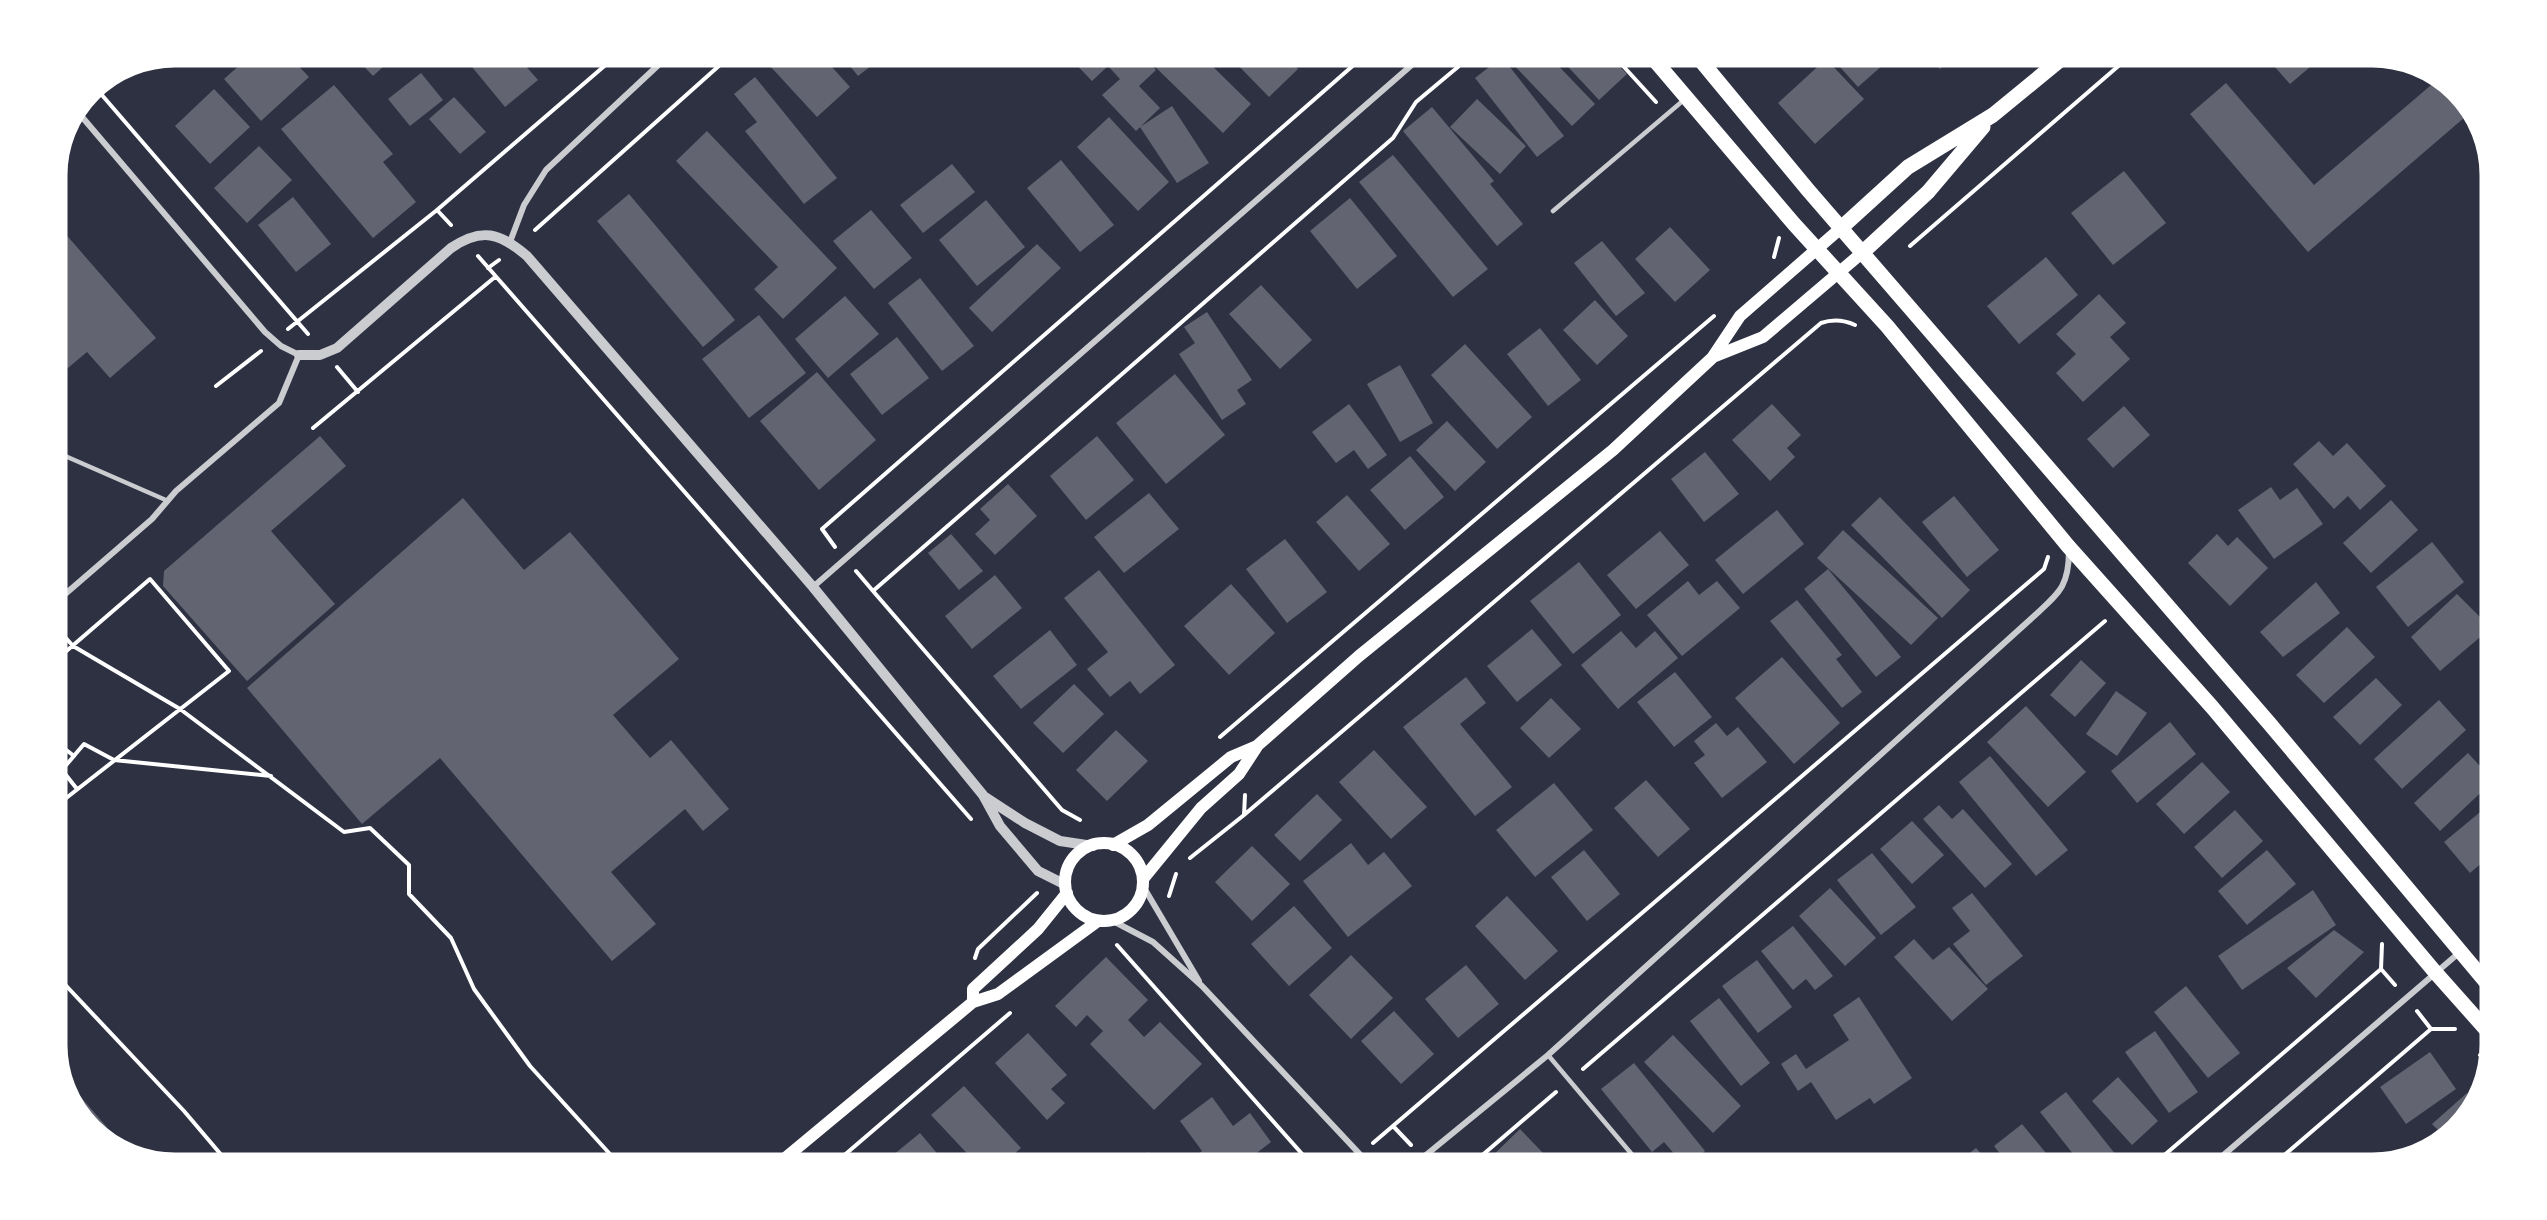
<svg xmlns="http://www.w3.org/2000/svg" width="2547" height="1220" viewBox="0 0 2547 1220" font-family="'PT Sans',sans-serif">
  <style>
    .building { fill: #626471 }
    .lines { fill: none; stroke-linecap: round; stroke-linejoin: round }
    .path { stroke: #fff; stroke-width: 4 }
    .service { stroke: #caccd0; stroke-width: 4.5 }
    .minor { stroke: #caccd0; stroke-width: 6 }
    .tertiary { stroke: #caccd0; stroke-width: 10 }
    .secondary { stroke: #fff; stroke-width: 12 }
    .primary { stroke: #fff; stroke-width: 15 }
    .rim { fill: none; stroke: #fff; stroke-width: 3 }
  </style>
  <rect width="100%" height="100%" fill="#2d3142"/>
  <path class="building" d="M250,56H289L309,77L261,121L224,79Z
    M354,56H395L373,76Z
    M463,56H517L538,80L505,107Z
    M782,56H822L850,87L817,117L770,66Z
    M842,56H884L858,76Z
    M1068,56H1143L1156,70L1139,86L1160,108L1136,131L1102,95L1120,79L1108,66L1092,81Z
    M1144,56H1175L1183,63L1191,56H1202L1251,104L1223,133Z
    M1229,56H1285L1298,69L1269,97Z
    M1512,56H1549L1595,104L1572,126L1508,59Z
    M1558,56H1609L1627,74L1599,100Z
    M1830,56H1893L1858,87Z
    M1928,56H1954L1940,69Z
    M2265,56H2323L2290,84Z
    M1502,57L1564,136L1537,157L1475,78Z
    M1826,59L1864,99L1815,144L1778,103Z
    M421,73L443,100L410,126L388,99Z
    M755,77L837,178L804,204L745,131L757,122L734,94Z
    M2437,80L2472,111L2308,252L2190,114L2226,83L2314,185Z
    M334,85L393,154L383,162L416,202L373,238L281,129Z
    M214,89L250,127L210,164L175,126Z
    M454,97L486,132L460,154L429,119Z
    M1477,99L1526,146L1500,174L1450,127Z
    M1172,106L1209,163L1177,183L1140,127Z
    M1432,107L1494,181L1490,184L1523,224L1497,246L1403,131Z
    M1109,117L1169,182L1138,211L1077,147Z
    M707,131L837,268L783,319L754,289L778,267L676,161Z
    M259,146L292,180L247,223L214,188Z
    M1393,155L1488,269L1453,297L1359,182Z
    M1061,160L1114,225L1080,252L1027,188Z
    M952,164L975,192L923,233L900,205Z
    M2124,171L2166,223L2113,265L2071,213Z
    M629,194L735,320L703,347L597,221Z
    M293,197L331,244L296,272L258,225Z
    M1350,198L1397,256L1357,289L1310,231Z
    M986,200L1025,247L977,286L939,240Z
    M871,210L912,258L874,289L833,241Z
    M56,223L156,338L110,378L87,352L56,378Z
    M1670,227L1710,270L1675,302L1635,259Z
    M1602,241L1645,293L1616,316L1574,263Z
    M1037,244L1061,268L992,332L969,308Z
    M2046,257L2078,295L2019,344L1987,306Z
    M920,278L974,346L942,371L888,303Z
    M1261,285L1312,340L1280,369L1229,314Z
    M2099,294L2126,323L2110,337L2130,359L2083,402L2056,373L2076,354L2056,334Z
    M845,296L879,334L828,378L795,339Z
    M1595,300L1628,336L1597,365L1563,330Z
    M1207,312L1252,380L1237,390L1246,404L1222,420L1179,354L1195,343L1184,327Z
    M759,315L806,373L749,418L702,359Z
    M1540,328L1581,380L1548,406L1507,354Z
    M897,337L929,378L882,415L850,374Z
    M1465,344L1532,417L1497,449L1431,375Z
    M1400,365L1433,423L1400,442L1367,384Z
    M817,372L876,440L819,490L760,421Z
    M1175,374L1225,435L1166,484L1116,423Z
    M1349,404L1387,455L1368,469L1354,450L1336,463L1312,432Z
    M1772,404L1801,435L1787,448L1795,457L1770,481L1732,440Z
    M2124,406L2150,435L2113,468L2087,439Z
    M1447,421L1486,462L1455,491L1416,450Z
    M320,436L346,466L271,531L335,604L247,681L163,586L164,571Z
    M1097,436L1134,480L1086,520L1050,476Z
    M2319,441L2333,456L2347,443L2386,486L2360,510L2348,496L2334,509L2293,464Z
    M1705,452L1739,494L1704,522L1671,479Z
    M1410,456L1444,497L1405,530L1370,490Z
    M1008,484L1037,516L995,555L975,534L990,520L980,509Z
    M2271,487L2280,500L2297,488L2323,524L2274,559L2238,510Z
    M1149,493L1179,529L1124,573L1094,537Z
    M1347,495L1390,544L1359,571L1316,522Z
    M1954,496L1999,550L1967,577L1922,522Z
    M1880,497L1970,590L1942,618L1851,525Z
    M463,498L524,570L570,532L679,659L613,715L650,758L671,740L729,809L703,831L685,809L611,872L656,924L612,961L440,758L362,824L247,688Z
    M2391,500L2418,530L2371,573L2343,543Z
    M1777,510L1804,544L1743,594L1715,560Z
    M1843,530L1938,618L1911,645L1817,558Z
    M1660,531L1689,565L1636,609L1607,575Z
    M951,534L983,571L959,590L928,553Z
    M2217,534L2228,546L2237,537L2268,568L2230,606L2188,563Z
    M1285,539L1327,592L1287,623L1246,569Z
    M2432,542L2464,582L2408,627L2376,587Z
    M1579,562L1621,615L1573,654L1530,601Z
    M1828,569L1901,657L1876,677L1804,589Z
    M1099,570L1175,665L1140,694L1130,681L1110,697L1087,669L1108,652L1064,598Z
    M995,575L1022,608L972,649L945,616Z
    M1688,581L1699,595L1717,581L1740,608L1682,656L1647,615Z
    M2316,582L2340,613L2283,657L2260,632Z
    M1231,584L1275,633L1229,675L1184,626Z
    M2457,594L2491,628L2440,671L2411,637Z
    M1797,600L1842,655L1836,659L1862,692L1842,708L1770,621Z
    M2347,627L2375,657L2324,703L2296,675Z
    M1532,629L1562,665L1517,702L1487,666Z
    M1050,630L1077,665L1021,709L993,676Z
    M1621,631L1636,648L1655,631L1678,658L1618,709L1581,665Z
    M1782,657L1840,723L1794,764L1735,698Z
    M2081,660L2106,683L2075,717L2050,695Z
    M1675,672L1712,717L1674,747L1637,702Z
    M1466,677L1486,703L1460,724L1512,787L1475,816L1403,727Z
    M2376,678L2402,705L2360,745L2333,717Z
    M1074,684L1104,714L1063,753L1033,723Z
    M2116,691L2147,713L2117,756L2086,734Z
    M1551,698L1581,729L1549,758L1520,728Z
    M2439,700L2466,730L2402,789L2374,759Z
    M2026,706L2086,772L2048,807L1987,742Z
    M2170,722L2196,754L2137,803L2111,771Z
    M1716,723L1727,736L1738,727L1767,762L1722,798L1694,763L1705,755L1694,741Z
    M1116,730L1148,761L1107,801L1076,770Z
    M1374,750L1427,807L1391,839L1339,782Z
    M2468,753L2491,778V783L2440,831L2414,803Z
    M1990,756L2068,850L2036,876L1959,782Z
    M2202,762L2230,792L2184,834L2156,804Z
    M1646,780L1690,829L1658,857L1614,808Z
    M1554,783L1593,830L1535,877L1496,830Z
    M1317,794L1342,820L1300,861L1274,835Z
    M2491,803V855L2470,873L2444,842Z
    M1939,805L1952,819L1963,809L2012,864L1985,888L1923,819Z
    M2235,810L2263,841L2222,878L2194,847Z
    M1912,821L1944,855L1912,884L1880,849Z
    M1351,843L1368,865L1384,852L1412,886L1348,937L1303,881Z
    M1252,846L1290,884L1252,921L1215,882Z
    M1584,850L1620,894L1587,921L1551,877Z
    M2267,850L2296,884L2247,925L2218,891Z
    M1872,853L1916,907L1881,935L1837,880Z
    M1830,888L1876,938L1845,966L1799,916Z
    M2313,890L2336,925L2242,990L2218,956Z
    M1972,893L2023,956L1986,985L1953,944L1970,931L1952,908Z
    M1507,896L1558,951L1525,980L1475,926Z
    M1294,906L1332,948L1289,986L1251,944Z
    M1793,926L1833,976L1815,990L1806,979L1793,990L1761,951Z
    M2334,930L2364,952L2316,998L2287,968Z
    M1914,939L1933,960L1949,947L1988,989L1952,1021L1894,957Z
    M1351,955L1393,998L1351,1039L1309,995Z
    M1106,957L1148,1000L1128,1020L1144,1037L1160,1022L1202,1064L1154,1110L1090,1044L1103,1031L1087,1015L1076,1027L1055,1006Z
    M1757,960L1792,1007L1758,1033L1722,986Z
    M1466,965L1499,1004L1458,1038L1425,999Z
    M2186,986L2240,1053L2208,1078L2154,1012Z
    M1859,997L1912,1078L1874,1104L1870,1098L1836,1120L1811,1082L1798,1091L1781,1064L1796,1054L1806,1069L1849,1040L1833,1015Z
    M1719,998L1770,1063L1741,1086L1690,1021Z
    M1394,1011L1434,1054L1401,1084L1361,1041Z
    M2155,1031L2198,1092L2169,1113L2125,1052Z
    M1028,1033L1067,1075L1051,1089L1065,1103L1047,1120L995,1063Z
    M1673,1035L1741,1106L1713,1133L1644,1062Z
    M2430,1052L2456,1089L2406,1124L2380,1087Z
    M1634,1063L1705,1151L1688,1164H1683L1664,1142L1652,1152L1601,1089Z
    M2118,1077L2158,1121L2132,1145L2092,1101Z
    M964,1086L1021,1148L1002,1164H977L931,1115Z
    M74,1089L124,1147L121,1149L76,1112L69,1093Z
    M2066,1092L2116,1155L2104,1164H2081L2040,1112Z
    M2467,1093L2474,1101L2445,1137L2432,1124Z
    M1212,1097L1233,1126L1250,1113L1271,1142L1249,1159L1253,1164H1200L1194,1157L1202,1151L1180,1121Z
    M2022,1124L2055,1164H2008L1994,1146Z
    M1520,1129L1546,1156L1537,1164H1484Z
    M920,1133L946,1164H882Z
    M1976,1148L1990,1164H1956Z
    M1148,1152L1159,1164H1133Z"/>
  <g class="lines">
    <path class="path" d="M1614,56L1656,102
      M95,87L308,334
      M437,210L616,56
      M535,230L730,56
      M1910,246L2130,56
      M478,256L971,819
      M1774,257L1779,238
      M488,268L499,260
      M288,329L437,210L451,225
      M337,367L358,392
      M216,386L261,351
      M313,428L495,277
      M835,547L822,529L1364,56
      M856,571L873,591
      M56,627L73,646L180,709L344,832L370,828L409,865V894L451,938L474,989L530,1066L619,1164
      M56,660L150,579L229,671L56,806
      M56,685L65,721L56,731
      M1220,737L1714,316
      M56,742L74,756
      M77,789L62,770L84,744L114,760L271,776
      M1244,815L1821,323C1833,319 1844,320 1855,325
      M1080,820L1062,810L873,591L1393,138L1416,102L1471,56
      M1190,858L1244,815L1245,795
      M1169,896L1176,874
      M2382,944L2381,969L2395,985
      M1117,945L1311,1164
      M975,958L978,949L1037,893
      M56,975L184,1111L229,1164
      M2417,1011L2431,1029H2455
      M2480,1055L2488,1064
      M1583,1069L2105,621
      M1393,1126L1411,1145
      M1373,1143L2044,569L2048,557
      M834,1164L1010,1013
      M1472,1164L1556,1092
      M2154,1164L2381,969
      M2274,1164L2431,1029"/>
    <path class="service" d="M1553,211L1685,99
      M56,452L168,501
      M1548,1055L1640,1164"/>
    <path class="minor" d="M510,242L524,205L546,170L668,56
      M813,587L1422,56
      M56,602L152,519L176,491L279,403L299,355L281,346L265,332L77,111
      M1143,886L1199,981
      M1111,920L1153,942L1202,986L1369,1164
      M1415,1164L1548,1055L2033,617C2059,593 2069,587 2069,550
      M2213,1164L2460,952"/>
    <path class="tertiary" d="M299,355H320L337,348L451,248C482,227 500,233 527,256L813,587L983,795L1000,826L1038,871L1066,885
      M985,797L1025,823L1060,841L1093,846"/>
    <path class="secondary" d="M1713,357L1763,337L1863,252
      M1065 882a39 39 0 1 1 78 0a39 39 0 1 1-78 0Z
      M1113,845L1148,825L1231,757L1257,746
      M1143,879L1201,808L1239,774L1258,745L1359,656L1613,450L1712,358L1740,316L1841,228
      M973,1002V989L1038,929L1067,893
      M778,1164L973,1002L998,994L1098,921"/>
    <path class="primary" d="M1651,56L1794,224L1887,326L2068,546L2212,707L2435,972L2491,1035
      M1697,56L1808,190L2269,723L2491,988
      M1841,228L1908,167L1993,115L2065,56
      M1863,252L1928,192L1983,127"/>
  </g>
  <path d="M0 0H2547V1220H0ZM175 66H2372A109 109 0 0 1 2481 175V1045A109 109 0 0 1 2372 1154H175A109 109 0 0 1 66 1045V175A109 109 0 0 1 175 66Z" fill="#fff" fill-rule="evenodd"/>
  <path class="rim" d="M175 66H2372A109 109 0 0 1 2481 175V1045A109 109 0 0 1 2372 1154H175A109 109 0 0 1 66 1045V175A109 109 0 0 1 175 66Z"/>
</svg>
